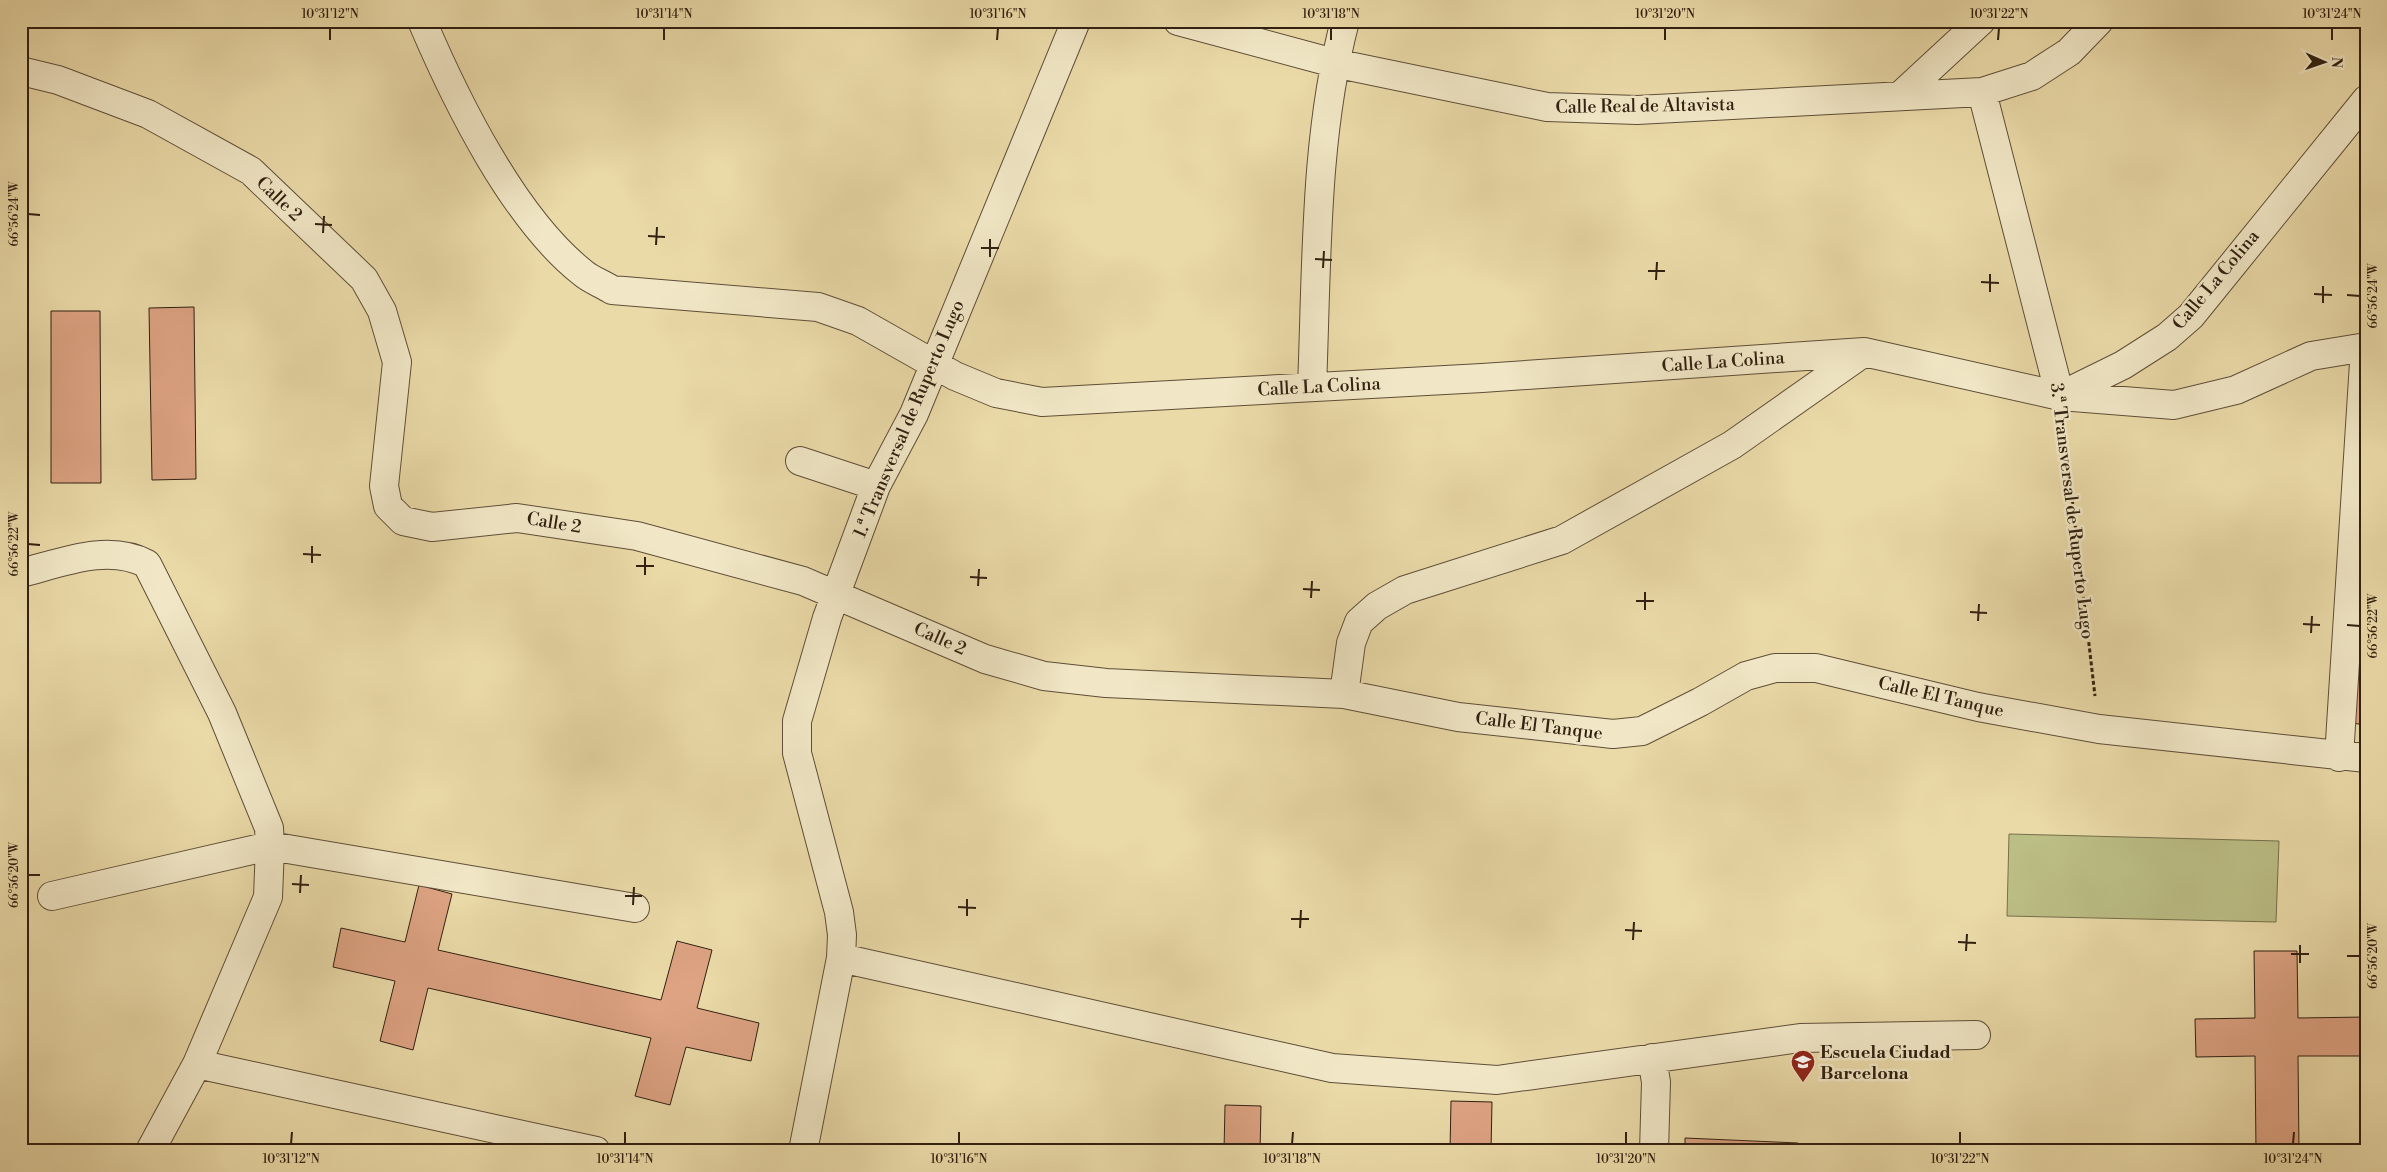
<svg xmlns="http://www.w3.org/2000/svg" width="2387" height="1172" viewBox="0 0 2387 1172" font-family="'Libre Bodoni',serif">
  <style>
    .green { fill: #bbbe85; stroke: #766f4b }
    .building { fill: #dda383; stroke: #312011 }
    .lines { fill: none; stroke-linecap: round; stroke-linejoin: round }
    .street-casing { stroke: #5f4e37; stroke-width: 30 }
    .path { stroke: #312011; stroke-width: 3; stroke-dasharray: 4 2.5; stroke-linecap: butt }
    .street { stroke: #f1e7c6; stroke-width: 28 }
    .ticks { fill: none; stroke: #312011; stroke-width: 2 }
    .labels { text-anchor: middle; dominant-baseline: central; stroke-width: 5; stroke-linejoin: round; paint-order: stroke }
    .street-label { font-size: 18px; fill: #312011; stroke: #f1e7c6 }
    .poi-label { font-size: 18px; font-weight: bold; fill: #312011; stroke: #f1e7c6; text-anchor: start }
    .neatline { fill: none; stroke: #312011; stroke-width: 2 }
    .ticks-label { font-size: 12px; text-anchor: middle; fill: #312011 }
  </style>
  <rect width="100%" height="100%" fill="#eadaa8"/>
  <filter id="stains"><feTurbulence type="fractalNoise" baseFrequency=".004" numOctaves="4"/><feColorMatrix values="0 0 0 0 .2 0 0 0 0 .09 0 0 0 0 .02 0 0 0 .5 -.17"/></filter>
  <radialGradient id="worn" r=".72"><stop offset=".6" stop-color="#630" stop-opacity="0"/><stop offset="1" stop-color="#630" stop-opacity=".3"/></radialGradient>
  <path class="green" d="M2009,834L2279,841L2276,922L2007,916Z"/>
  <path class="building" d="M194,307L196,479L152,480L149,308Z
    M51,311H100L101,483H51Z
    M2355,584L2366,585V614H2355Z
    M2358,671L2366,672V725L2351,723Z
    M419,885L452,894L438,950L661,1000L677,941L712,950L697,1008L759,1023L751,1061L686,1047L670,1105L635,1096L651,1038L428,988L413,1050L380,1041L395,981L333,967L341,928L405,942Z
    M2254,951H2297L2298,1018L2366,1017V1056H2298L2299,1151H2256L2255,1056L2196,1057L2195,1019L2255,1018Z
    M1451,1101L1492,1102L1491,1151H1450Z
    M1225,1105L1261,1106L1260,1151H1224Z
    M1685,1138L1798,1143L1797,1151H1685Z"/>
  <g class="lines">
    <defs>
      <path id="street" d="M422,21C456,101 514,219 583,273C591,280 603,284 612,290L818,307L858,321L955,376L996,393L1042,402L1482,378L1864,352L2060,396L2123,365L2167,337L2191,316L2366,100
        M1178,21L1334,63L1547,107L1637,110L1982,92L2032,76L2069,52L2099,21
        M21,71L58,80L148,114L251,171L364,279L382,311L397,362L384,486L388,506L403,521L432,527L517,518L637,536L803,581L985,659L1044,676L1106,683L1344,694
        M1982,92L2060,396L2174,405L2236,390L2311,356L2366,347
        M1900,96L1981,21
        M1863,353L1732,445L1562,540L1405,590L1377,606L1359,622L1351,643L1344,694L1458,717L1613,734L1642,731L1700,702L1746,676L1775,668H1816L1978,707L2099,729L2366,758
        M1312,387C1317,266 1314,139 1345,21
        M800,461L876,486
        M21,573C61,563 108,543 147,564L222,713L269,828L270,846L268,897L197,1064L150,1151
        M2339,757L2365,347
        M52,896L270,846L635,908
        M841,958L1332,1068L1497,1080L1800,1038L1976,1035
        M1652,1058L1656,1082L1654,1151
        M197,1064L596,1151
        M803,1151L841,958L842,935L839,912L797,753V721L827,618L876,486L914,414L1076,21"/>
    </defs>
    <use href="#street" class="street-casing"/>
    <path class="path" d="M2064,429L2095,696"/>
    <use href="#street" class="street"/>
  </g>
  <path class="ticks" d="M330,40V28M664,40V28M997,40L998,28M1331,40V28M1665,40V28M1998,40L1999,28M2332,40V28M28,214L40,215M315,224L332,225M323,233L324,216M648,236L665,237M656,245L657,227M981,248H999M990,257V239M1315,259L1332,260M1323,268L1324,251M1648,271H1665M1656,280L1657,262M1981,282L1999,283M1990,292V274M2314,294L2332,295M2347,295L2360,296M2323,303V286M28,544L40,545M303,554L321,555M312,563V546M636,566H654M645,575V557M970,577L987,578M978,586L979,569M1303,589L1320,590M1311,598L1312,581M1636,601H1654M1645,610V592M1970,612L1987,613M1978,621L1979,604M2303,624L2320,625M2347,625L2360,626M2311,633L2312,616M28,875H40M292,884L309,885M300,893L301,875M625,896H642M633,905L634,887M958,907L976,908M967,916V899M1291,919H1309M1300,928L1301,910M1625,930L1642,931M1633,940L1634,922M1958,942L1976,943M1966,951L1967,934M2291,954H2309M2347,956H2360M2300,963V945M291,1144L292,1132M625,1144V1132M959,1144V1132M1292,1144L1293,1132M1626,1144V1132M1960,1144V1132M2293,1144L2294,1132"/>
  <defs>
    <symbol id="school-pin" viewBox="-11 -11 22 30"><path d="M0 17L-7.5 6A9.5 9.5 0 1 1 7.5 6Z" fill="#8f2418" stroke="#f1e7c6"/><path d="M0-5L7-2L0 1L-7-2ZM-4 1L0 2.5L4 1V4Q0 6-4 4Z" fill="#fff"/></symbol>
  </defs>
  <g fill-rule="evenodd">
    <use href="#school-pin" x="1789" y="1048" width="28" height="38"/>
  </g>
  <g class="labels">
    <g class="street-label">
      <text transform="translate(1645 106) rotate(-1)">Calle Real de Altavista</text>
      <text transform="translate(279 199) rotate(44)">Calle 2</text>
      <text transform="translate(2216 280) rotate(-50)">Calle La Colina</text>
      <text transform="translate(1723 362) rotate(-4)">Calle La Colina</text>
      <text transform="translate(1319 387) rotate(-3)">Calle La Colina</text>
      <text transform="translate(909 419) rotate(-67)">1.ª Transversal de Ruperto Lugo</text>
      <text transform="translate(2072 511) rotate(83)">3.ª Transversal de Ruperto Lugo</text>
      <text transform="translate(554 523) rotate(9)">Calle 2</text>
      <text transform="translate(940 639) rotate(24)">Calle 2</text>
      <text transform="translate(1941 697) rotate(13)">Calle El Tanque</text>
      <text transform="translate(1539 726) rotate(7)">Calle El Tanque</text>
    </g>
    <g class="poi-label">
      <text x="1820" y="1052">Escuela Ciudad<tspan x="1820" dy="21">Barcelona</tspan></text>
    </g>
  </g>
  <rect width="2387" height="1172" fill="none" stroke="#eadaa8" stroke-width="55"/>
  <g transform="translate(2324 62) rotate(92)" stroke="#f1e7c6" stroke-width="4" paint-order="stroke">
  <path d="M0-4L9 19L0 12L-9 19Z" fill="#312011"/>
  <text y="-8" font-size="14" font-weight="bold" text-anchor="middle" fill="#312011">N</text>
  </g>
  <rect x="28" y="28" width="2332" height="1116" class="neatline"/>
  <g class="ticks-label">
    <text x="330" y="18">10°31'12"N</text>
    <text x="664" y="18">10°31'14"N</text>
    <text x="998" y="18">10°31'16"N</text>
    <text x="1331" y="18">10°31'18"N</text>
    <text x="1665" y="18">10°31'20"N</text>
    <text x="1999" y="18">10°31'22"N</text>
    <text x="2332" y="18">10°31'24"N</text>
    <text transform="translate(14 214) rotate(-90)" y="4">66°56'24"W</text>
    <text transform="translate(2373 296) rotate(-90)" y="4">66°56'24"W</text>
    <text transform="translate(14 544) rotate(-90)" y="4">66°56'22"W</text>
    <text transform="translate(2373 626) rotate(-90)" y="4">66°56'22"W</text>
    <text transform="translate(14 875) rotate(-90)" y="4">66°56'20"W</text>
    <text transform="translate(2373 956) rotate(-90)" y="4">66°56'20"W</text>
    <text x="291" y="1163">10°31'12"N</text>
    <text x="625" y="1163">10°31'14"N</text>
    <text x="959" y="1163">10°31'16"N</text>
    <text x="1292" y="1163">10°31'18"N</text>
    <text x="1626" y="1163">10°31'20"N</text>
    <text x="1960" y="1163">10°31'22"N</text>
    <text x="2293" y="1163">10°31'24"N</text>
  </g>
  <rect width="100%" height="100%" filter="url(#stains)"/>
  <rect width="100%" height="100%" fill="url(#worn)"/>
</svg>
